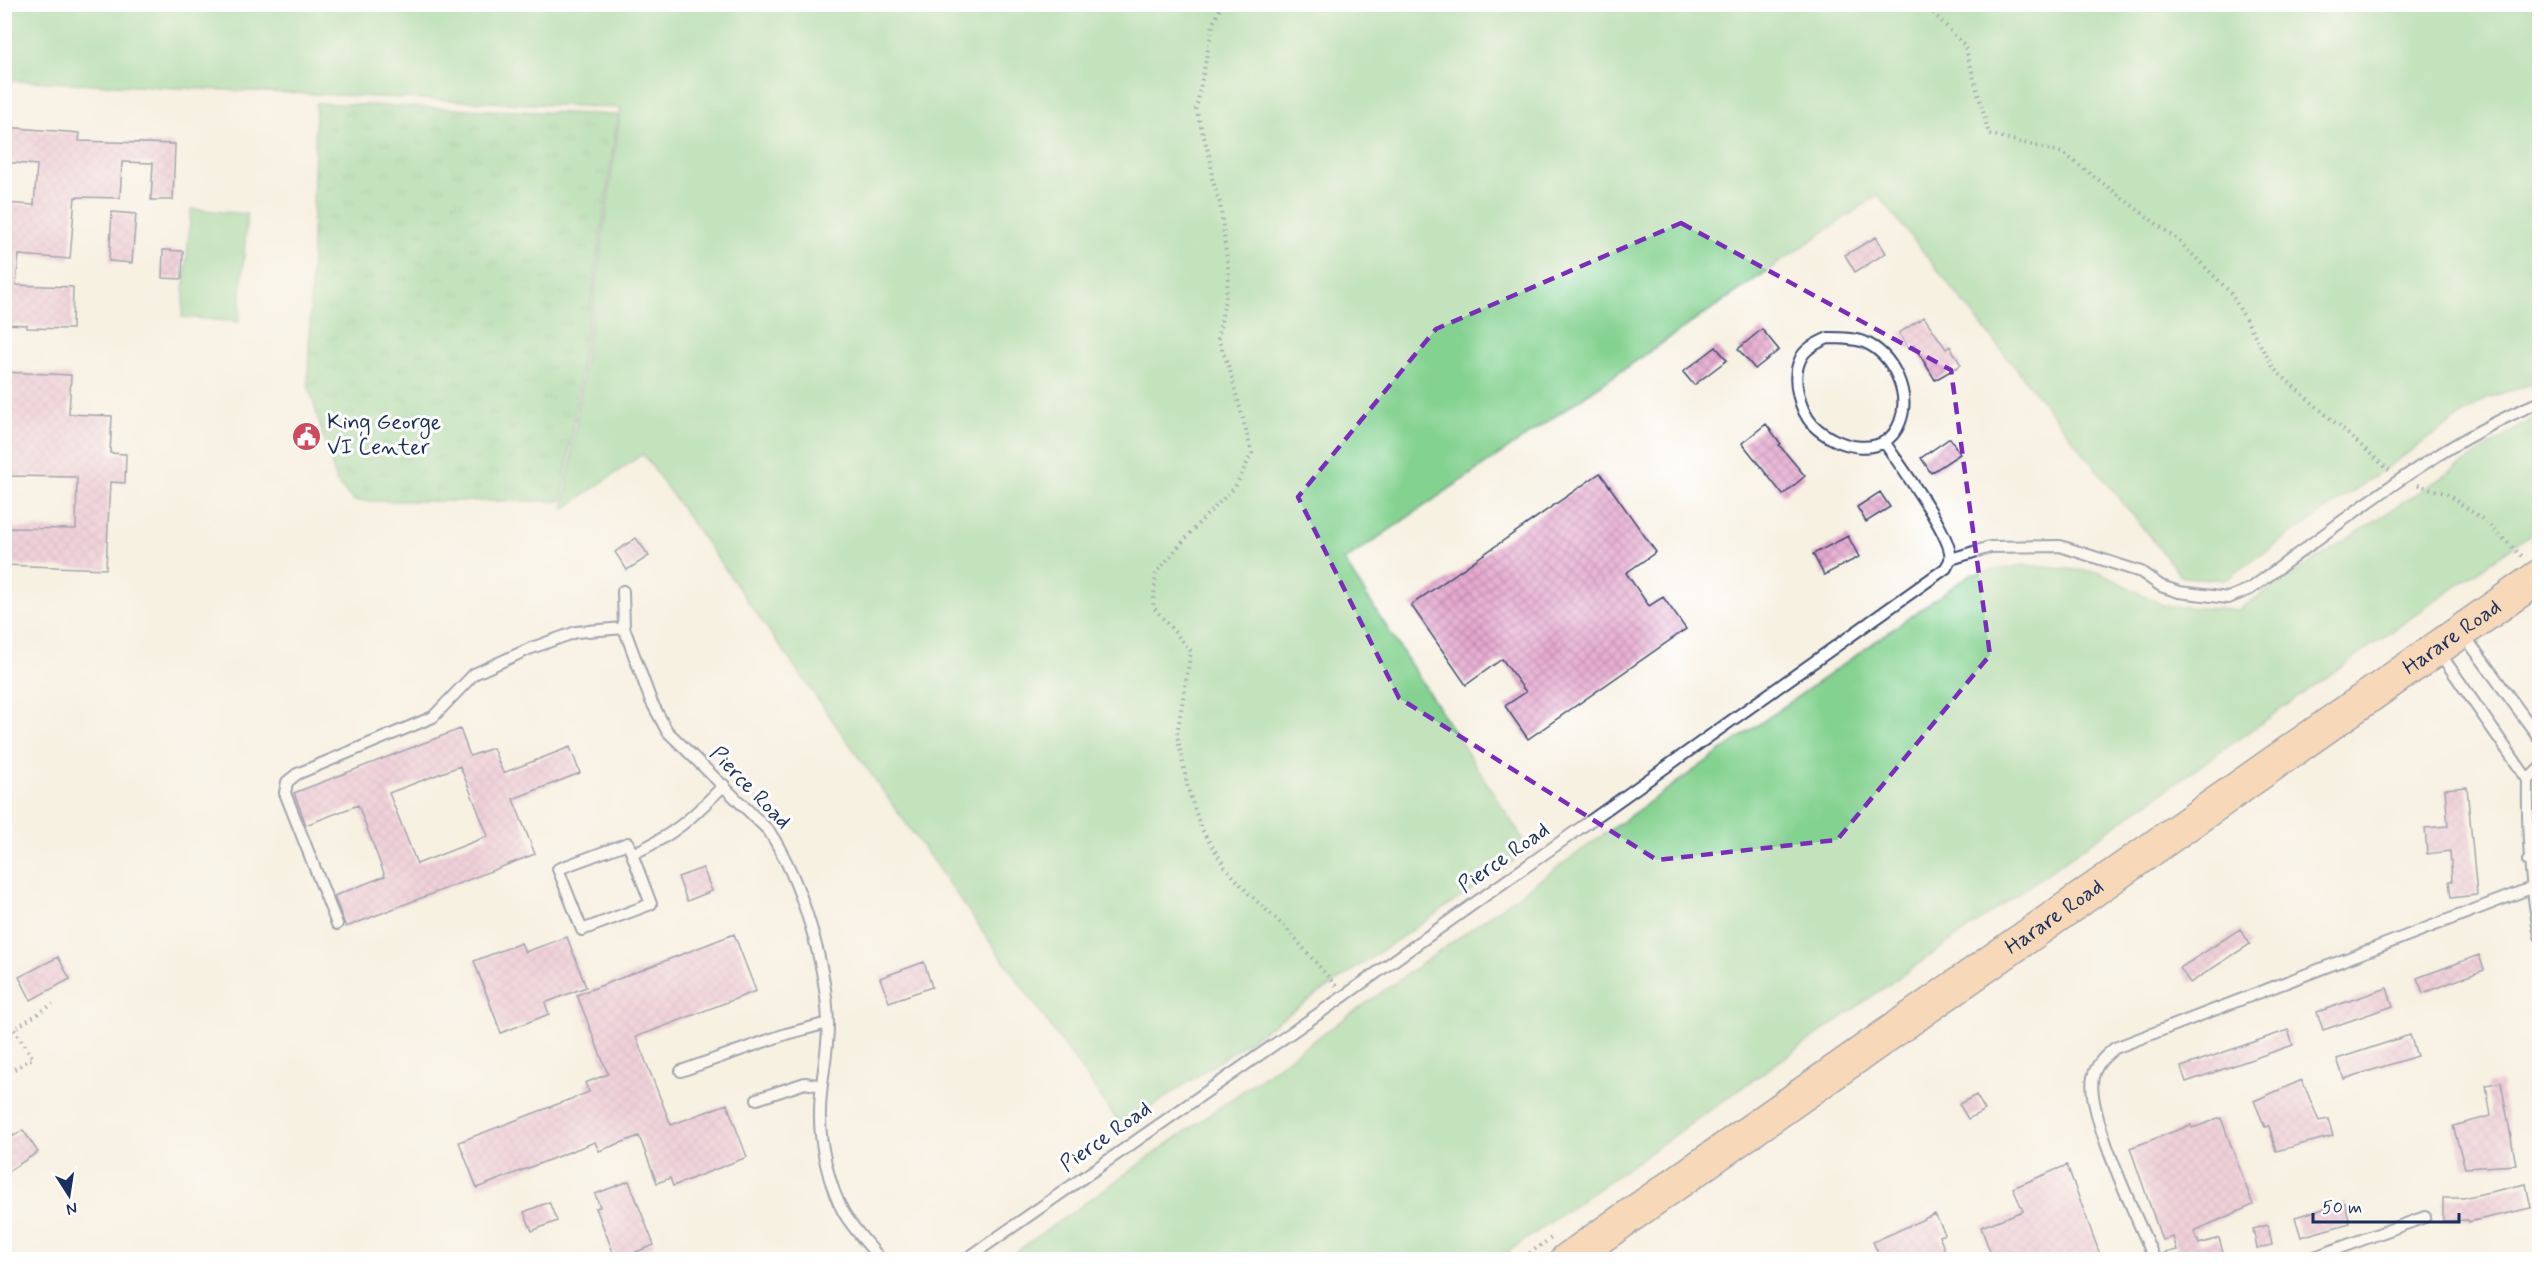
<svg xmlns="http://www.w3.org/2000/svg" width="2544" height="1264" viewBox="0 0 2544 1264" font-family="Mynerve,sans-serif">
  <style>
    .green { fill: #84d290; stroke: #508077; stroke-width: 1.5 }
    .park { fill: url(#park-tufts); stroke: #508077; stroke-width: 1.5 }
    .building { fill: url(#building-cross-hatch); fill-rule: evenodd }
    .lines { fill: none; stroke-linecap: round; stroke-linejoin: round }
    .lane-casing { stroke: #3c4c72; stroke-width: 14 }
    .highway-casing { stroke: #3c4c72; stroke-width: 36 }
    .path { stroke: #3c4c72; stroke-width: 4; stroke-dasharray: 1.5 4.5; stroke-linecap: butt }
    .lane { stroke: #fff; stroke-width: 10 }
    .highway { stroke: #f7bd88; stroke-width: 33 }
    .marked { fill: none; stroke: #7b2cbf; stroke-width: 4.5; stroke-dasharray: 12 8; stroke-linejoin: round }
    .labels { text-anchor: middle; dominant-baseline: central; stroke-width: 6; stroke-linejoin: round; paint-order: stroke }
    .poi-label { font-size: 22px; fill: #1b2f5e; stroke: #fff; text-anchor: start }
    .street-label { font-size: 22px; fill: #1b2f5e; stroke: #fff }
  </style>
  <defs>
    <pattern id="park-tufts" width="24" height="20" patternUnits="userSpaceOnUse" patternTransform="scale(1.5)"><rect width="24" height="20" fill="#84d290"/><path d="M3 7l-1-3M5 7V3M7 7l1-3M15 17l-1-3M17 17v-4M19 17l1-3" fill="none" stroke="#6bab79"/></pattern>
    <pattern id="building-cross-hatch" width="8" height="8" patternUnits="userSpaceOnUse" patternTransform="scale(1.5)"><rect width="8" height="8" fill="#e6a7ce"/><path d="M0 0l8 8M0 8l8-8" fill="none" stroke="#ba88aa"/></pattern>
  </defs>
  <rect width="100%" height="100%" fill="#fff"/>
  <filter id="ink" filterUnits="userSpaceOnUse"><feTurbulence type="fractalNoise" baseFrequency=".0167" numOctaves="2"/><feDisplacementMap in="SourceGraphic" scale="12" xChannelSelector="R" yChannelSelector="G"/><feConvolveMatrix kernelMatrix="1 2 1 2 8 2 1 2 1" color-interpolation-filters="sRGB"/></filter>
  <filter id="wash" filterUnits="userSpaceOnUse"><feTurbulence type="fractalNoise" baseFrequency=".008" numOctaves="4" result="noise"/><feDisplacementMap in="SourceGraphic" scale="24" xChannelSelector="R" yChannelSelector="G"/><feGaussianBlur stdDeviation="1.35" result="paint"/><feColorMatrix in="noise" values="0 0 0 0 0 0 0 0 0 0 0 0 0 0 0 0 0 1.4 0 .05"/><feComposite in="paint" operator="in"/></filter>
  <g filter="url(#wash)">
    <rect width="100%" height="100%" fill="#f7f1e2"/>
    <path class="green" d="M5,4L2539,5V382L2487,398L2225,580L2182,577L1878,195L1344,561L1530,850L1122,1127L643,454L564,509L621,108L5,80Z
      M191,209L247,214L239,322L182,317Z
      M2534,417H2539V528L1498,1259H1006L1969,575L2024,565L2099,572L2165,606L2238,610Z"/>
    <path class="park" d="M316,103L618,115L562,501H354L337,483L308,384Z"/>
    <g id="blocks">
      <path class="building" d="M4,127L80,133L79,141L175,144L173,200H151L153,163L122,162L120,198L75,197L70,259L19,255L16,285L73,287L72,329L27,328V325L4,324V203L34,205L37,165L4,162Z
        M112,212L136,214L132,263L109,261Z
        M1876,237L1886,253L1855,272L1845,255Z
        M163,250L183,251L182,279L162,278Z
        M1924,317L1946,349L1950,346L1961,365L1935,380L1914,345L1909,349L1899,333Z
        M1762,329L1779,350L1755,369L1738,349Z
        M1716,347L1727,360L1694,385L1683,372Z
        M4,372L71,375L69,414L112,416L110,453L126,454L125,483L110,482L106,569L4,565V528L76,529L77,477L4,476Z
        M1766,424L1781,444L1779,445L1805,476L1783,495L1742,443Z
        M1950,438L1960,454L1931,473L1921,458Z
        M1600,473L1656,552L1626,573L1649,606L1663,597L1686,629L1528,739L1505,706L1526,692L1502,659L1466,685L1411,605Z
        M1880,492L1890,507L1866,522L1857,507Z
        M1848,536L1859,557L1824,575L1813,554Z
        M636,538L649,556L627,570L615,552Z
        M460,729L470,756L493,748L503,773L570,747L580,773L513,799L535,854L346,927L334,896L385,876L358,805L306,825L294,793ZM460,766L488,836L417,864L389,793Z
        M2467,787L2477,895L2451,898L2449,881H2452L2450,851L2427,854L2425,828L2448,826L2445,789Z
        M703,868L712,891L687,901L678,877Z
        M2240,929L2250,944L2190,983L2180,968Z
        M734,934L756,991L636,1037L671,1125L727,1104L747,1157L673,1186L670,1178L657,1183L639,1136L599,1151L595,1142L477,1188L459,1142L589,1092L585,1083L608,1074L577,995Z
        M567,937L586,987L545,1003L549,1014L501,1033L474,961L521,943L525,952Z
        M2479,955L2484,970L2423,993L2417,978Z
        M58,957L70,979L31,1000L19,977Z
        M924,962L932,987L889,1002L880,978Z
        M2387,988L2393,1006L2323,1030L2317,1012Z
        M2288,1030L2293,1045L2186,1082L2181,1067Z
        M2410,1035L2417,1056L2344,1079L2337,1059Z
        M2302,1080L2319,1121L2328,1119L2333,1136L2276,1151L2269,1126L2265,1127L2254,1101Z
        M2501,1082L2516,1165L2465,1168L2453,1126L2491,1116L2486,1085Z
        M1976,1095L1985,1110L1968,1119L1959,1104Z
        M2221,1118L2253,1205L2194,1231L2199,1244L2219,1238L2225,1260H2162L2161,1254L2177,1250L2173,1237L2162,1240L2130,1148L2191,1125L2192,1128Z
        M23,1130L38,1152L4,1174V1142Z
        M2067,1165L2102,1260H1993L1981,1227L2023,1211L2013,1188Z
        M629,1181L654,1245L616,1260L596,1208L600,1207L595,1194Z
        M2526,1184L2531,1208L2468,1222V1220L2443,1221V1198H2463Z
        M549,1202L557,1221L532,1231L524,1212Z
        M2345,1203L2350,1223L2301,1237L2295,1217Z
        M1935,1214L1945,1234L1939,1236L1949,1260L1881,1259L1873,1242Z
        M2268,1225L2272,1245L2257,1248L2253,1229Z"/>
    </g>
  </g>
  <g filter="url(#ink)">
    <use href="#blocks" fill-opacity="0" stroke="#3c4c72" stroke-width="1.5"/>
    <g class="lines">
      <defs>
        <path id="lane" d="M1828,338C1839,338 1853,338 1864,342C1893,354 1911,393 1900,422C1886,460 1837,449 1813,425C1800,411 1791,379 1800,360C1804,349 1817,343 1828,338Z
          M1951,559L1990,547L2060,546L2141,572L2161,586L2179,592L2228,598L2250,589C2343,522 2433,446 2540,402
          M623,591L624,628L651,701L667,731L769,831C801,880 827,966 828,1025C828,1055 820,1083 820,1112C819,1142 829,1187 844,1213C854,1230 869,1245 881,1260
          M2463,634L2540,739
          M2439,652L2528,780
          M2540,768L2528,780C2527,833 2530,883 2540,936
          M632,854L628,843L558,869L582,930L651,904L632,854C673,836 693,817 724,785
          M2528,861L2540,867
          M337,924L285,793L287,782L297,774L433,717L474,674L529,649L576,632L624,628
          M681,1071L786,1034L828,1023
          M757,1099L805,1083L822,1086
          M965,1260L1344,996L1946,568C1947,565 1950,562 1950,559C1955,539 1898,463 1885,443
          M2155,1260C2139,1222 2085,1112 2093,1077C2096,1064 2105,1056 2115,1048L2531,888
          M2306,1260L2425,1217"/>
        <g id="highway">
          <path id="s1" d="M1567,1260L2540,576"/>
        </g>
      </defs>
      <use href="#lane" class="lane-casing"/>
      <use href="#highway" class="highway-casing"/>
      <path class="path" d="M1222,4L1213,24L1196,109L1211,162L1212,178L1220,203L1229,276L1218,339L1230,370L1252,453L1235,487L1198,524L1156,573L1153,607L1191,651L1177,734L1188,789L1201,828L1225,867L1249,894L1286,928L1336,986
        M1925,4L1965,46L1989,134L2063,153L2179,241L2230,292L2274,369L2390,471
        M2418,485L2445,493L2481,518L2524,558
        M4,1075L33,1058L14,1029L53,1004
        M4,1181V1184
        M1520,1260L1551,1238"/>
      <use href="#lane" class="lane"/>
      <use href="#highway" class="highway"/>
    </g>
  </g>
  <path d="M0 0H2544V1264H0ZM1681,223L1951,370L1990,655L1837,840L1657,860L1399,698L1298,497L1436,329Z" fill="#f7f1e2" fill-opacity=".55" fill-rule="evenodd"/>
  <path class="marked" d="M1681,223L1951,370L1990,655L1837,840L1657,860L1399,698L1298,497L1436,329Z"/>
  <defs>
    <symbol id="civic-disc" viewBox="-11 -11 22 22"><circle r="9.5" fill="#d1495b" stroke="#fff"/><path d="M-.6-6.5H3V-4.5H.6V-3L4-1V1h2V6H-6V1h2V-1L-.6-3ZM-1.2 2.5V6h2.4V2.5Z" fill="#fff"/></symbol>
  </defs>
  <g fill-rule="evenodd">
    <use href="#civic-disc" x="290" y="420" width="33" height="33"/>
  </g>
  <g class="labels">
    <g class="poi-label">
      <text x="327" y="423">King George<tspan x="327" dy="25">VI Center</tspan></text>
    </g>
    <g class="street-label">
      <text stroke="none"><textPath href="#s1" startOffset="1082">Harare Road</textPath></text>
      <text transform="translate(750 788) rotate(46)">Pierce Road</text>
      <text transform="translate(1504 858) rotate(-35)">Pierce Road</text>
      <text stroke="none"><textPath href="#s1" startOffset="596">Harare Road</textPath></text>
      <text transform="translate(1106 1137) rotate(-35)">Pierce Road</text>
    </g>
  </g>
  <rect width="2544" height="1264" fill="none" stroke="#fff" stroke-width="24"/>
  <g transform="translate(69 1195) rotate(168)" stroke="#ffffff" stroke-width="4.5" paint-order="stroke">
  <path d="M0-4.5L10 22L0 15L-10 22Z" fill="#1b2f5e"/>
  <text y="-9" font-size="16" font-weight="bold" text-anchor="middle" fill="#1b2f5e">N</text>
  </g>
  <path d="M2313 1213v9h146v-9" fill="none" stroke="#1b2f5e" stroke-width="3"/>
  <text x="2322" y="1213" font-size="18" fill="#1b2f5e" stroke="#ffffff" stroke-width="4.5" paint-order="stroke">50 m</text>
</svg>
